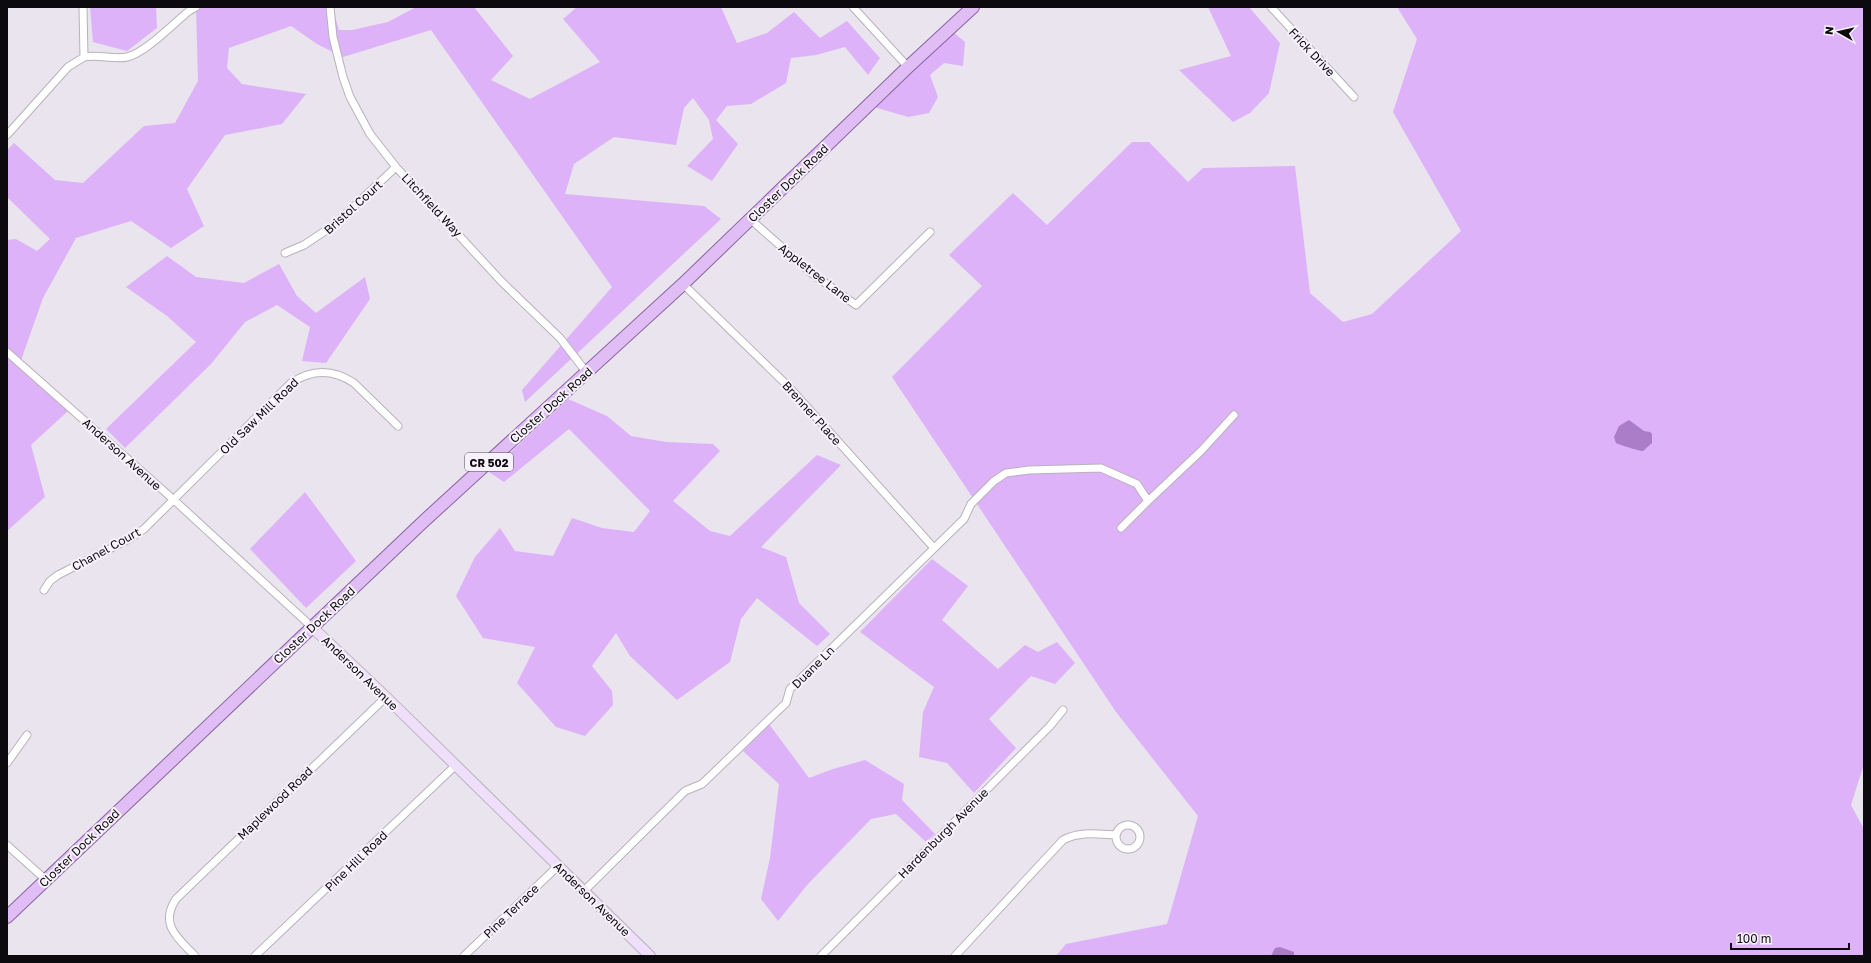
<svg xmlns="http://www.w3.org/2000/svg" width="1871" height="963" viewBox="0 0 1871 963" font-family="'Golos Text',sans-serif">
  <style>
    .green { fill: #ddb2f9 }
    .water { fill: #ab7dc8 }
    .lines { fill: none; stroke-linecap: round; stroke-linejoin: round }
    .street-casing { stroke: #b8b2bb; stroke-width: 9 }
    .secondary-casing { stroke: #b8b2bb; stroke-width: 12 }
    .primary-casing { stroke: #8863a0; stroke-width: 14 }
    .street { stroke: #fff; stroke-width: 7 }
    .secondary { stroke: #efdffa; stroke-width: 10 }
    .primary { stroke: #e0bef5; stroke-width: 12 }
    .labels { text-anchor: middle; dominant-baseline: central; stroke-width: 4; stroke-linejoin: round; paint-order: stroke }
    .shield { fill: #f7f1fb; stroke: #524f55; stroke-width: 1 }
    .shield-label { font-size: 11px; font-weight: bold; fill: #0c0a0e }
    .street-label { font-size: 12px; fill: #0c0a0e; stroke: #f7f1fb }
  </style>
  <rect width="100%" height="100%" fill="#e9e4ed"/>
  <path class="green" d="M90,7H156L157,28L127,51L93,42Z
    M196,7H332L339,30H352L388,22L416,7H474L513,56L491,80L530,99L600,62L563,19L577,7H721L737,43L767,33L794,12L820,38L847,21L880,58L868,75L845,47L816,55L791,58L786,83L751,104L727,106L716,120L738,144L712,181L687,166L713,139L709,120L693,98L684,108L676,145L614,137L574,164L565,194L704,206L721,219L525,402L522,390L612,287L431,30L343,57L317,44L291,26L229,48L227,68L242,84L306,94L282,124L225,135L187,189L204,226L171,248L131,221L76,238L43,298L19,366L69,410L31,445L45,497L7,531V362L9,357L7,355V240L16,239L37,251L50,239L7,197V150L14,143L55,180L83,183L144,126L175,123L198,81Z
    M1208,7H1249L1280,43L1269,93L1250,113L1233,122L1179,70L1231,56Z
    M1397,7H1864V764L1851,805L1864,829V956H1056L1066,944L1167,924L1198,816L1116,712L892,377L982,286L949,255L1013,193L1047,225L1132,142H1149L1188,182L1203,168L1295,166L1310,293L1343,322L1372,314L1461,231L1393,112L1417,39Z
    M953,32L965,42L963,66L944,63L930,75L938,97L929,113L908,117L874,107Z
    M167,256L196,277L244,283L279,264L297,296L316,313L365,277L370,299L326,363L302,361L310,327L277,305L245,322L211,364L125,448L106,429L196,342L167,316L126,287Z
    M568,399L607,416L631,436L666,442L713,444L720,451L673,501L710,531L730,536L817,455L841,465L761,547L786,557L799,603L830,634L817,646L757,598L741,619L730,662L677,700L630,656L616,633L592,666L612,691L613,705L585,736L556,727L517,683L535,647L483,638L456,596L475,557L500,528L515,551L553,556L572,518L602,528L634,532L650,511L569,429L504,482L489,472Z
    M305,492L356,561L306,608L250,549Z
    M932,559L968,586L942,620L998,669L1025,645L1038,652L1057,642L1075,663L1055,684L1031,676L989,719L1016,748L974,793L947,763L919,757L923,712L934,687L860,632Z
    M769,724L809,778L833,769L865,760L904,784L902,800L935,834L926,842L896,814L871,819L808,884L778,921L761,899L770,858L779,784L743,751Z"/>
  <path class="water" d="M1629,420L1644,431L1650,432L1652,434V443L1643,451C1639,451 1620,445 1616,443L1614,437L1619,426Z
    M1280,947L1294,952V956H1271L1275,948Z"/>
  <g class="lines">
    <defs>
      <path id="street" d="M330,7L333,37L343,77L350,97L370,134L396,167L501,281L560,338L587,373
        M853,7L908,67
        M1271,7L1354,97
        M84,57C99,54 113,60 127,57C144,54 174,23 189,11L196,7
        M7,135L68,67L84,57L83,7
        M750,219L810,272L856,305L930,232
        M285,253L304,245L334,225L396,167
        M683,284L789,387L934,548
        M7,352L174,500L312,627
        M1121,528L1148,501
        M44,590L50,581L58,575L129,539L144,529L291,383C312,369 333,369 354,383L398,426
        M7,763L27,735
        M1116 837a12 12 0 1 1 24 0a12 12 0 1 1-24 0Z
        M7,845L46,880
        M584,891L685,791L702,784L786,703L790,689L964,519L971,504L994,481L1006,473L1029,470L1101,468L1137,484L1148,501L1201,451L1234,415
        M195,956C178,938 159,925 176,899L386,697
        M255,956L456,765
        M464,956L558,866
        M821,956L1050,726L1063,710
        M955,956L1063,840C1080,831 1097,834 1116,835"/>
      <path id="secondary" d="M312,627L386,697L650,956"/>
      <path id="primary" d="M7,917L424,521L683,284L908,67L973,7"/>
    </defs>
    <use href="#street" class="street-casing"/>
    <use href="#secondary" class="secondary-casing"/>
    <use href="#primary" class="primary-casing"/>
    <use href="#street" class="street"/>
    <use href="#secondary" class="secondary"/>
    <use href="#primary" class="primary"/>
  </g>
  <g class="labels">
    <rect class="shield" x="465" y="453" width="48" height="18" rx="3"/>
    <g class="shield-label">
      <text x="489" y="462">CR 502</text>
    </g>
    <g class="street-label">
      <text transform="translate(1312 52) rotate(47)">Frick Drive</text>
      <text transform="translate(788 183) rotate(-44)">Closter Dock Road</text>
      <text transform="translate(432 205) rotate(47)">Litchfield Way</text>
      <text transform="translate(353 207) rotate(-42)">Bristol Court</text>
      <text transform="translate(815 273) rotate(38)">Appletree Lane</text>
      <text transform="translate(551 405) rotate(-42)">Closter Dock Road</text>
      <text transform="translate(812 413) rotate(48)">Brenner Place</text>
      <text transform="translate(259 416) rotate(-44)">Old Saw Mill Road</text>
      <text transform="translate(122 454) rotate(42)">Anderson Avenue</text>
      <text transform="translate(106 549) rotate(-29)">Chanel Court</text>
      <text transform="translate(314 625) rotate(-43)">Closter Dock Road</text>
      <text transform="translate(813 667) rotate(-45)">Duane Ln</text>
      <text transform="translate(360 673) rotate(44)">Anderson Avenue</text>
      <text transform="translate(275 803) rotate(-44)">Maplewood Road</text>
      <text transform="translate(943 833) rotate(-45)">Hardenburgh Avenue</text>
      <text transform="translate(79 848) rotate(-44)">Closter Dock Road</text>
      <text transform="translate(356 861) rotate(-44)">Pine Hill Road</text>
      <text transform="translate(592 899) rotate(44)">Anderson Avenue</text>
      <text transform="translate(511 911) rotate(-44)">Pine Terrace</text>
    </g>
  </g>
  <rect width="1871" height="963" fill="none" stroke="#0c0a0e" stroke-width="16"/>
  <g transform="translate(1839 32) rotate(278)" stroke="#f7f1fb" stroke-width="3" paint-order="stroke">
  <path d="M0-3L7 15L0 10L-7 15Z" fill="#0c0a0e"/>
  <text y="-6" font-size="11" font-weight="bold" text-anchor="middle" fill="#0c0a0e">N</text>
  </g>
  <path d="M1731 943v6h118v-6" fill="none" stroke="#0c0a0e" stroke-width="2"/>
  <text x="1737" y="943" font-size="12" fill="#0c0a0e" stroke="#f7f1fb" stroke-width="3" paint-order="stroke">100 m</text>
</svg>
